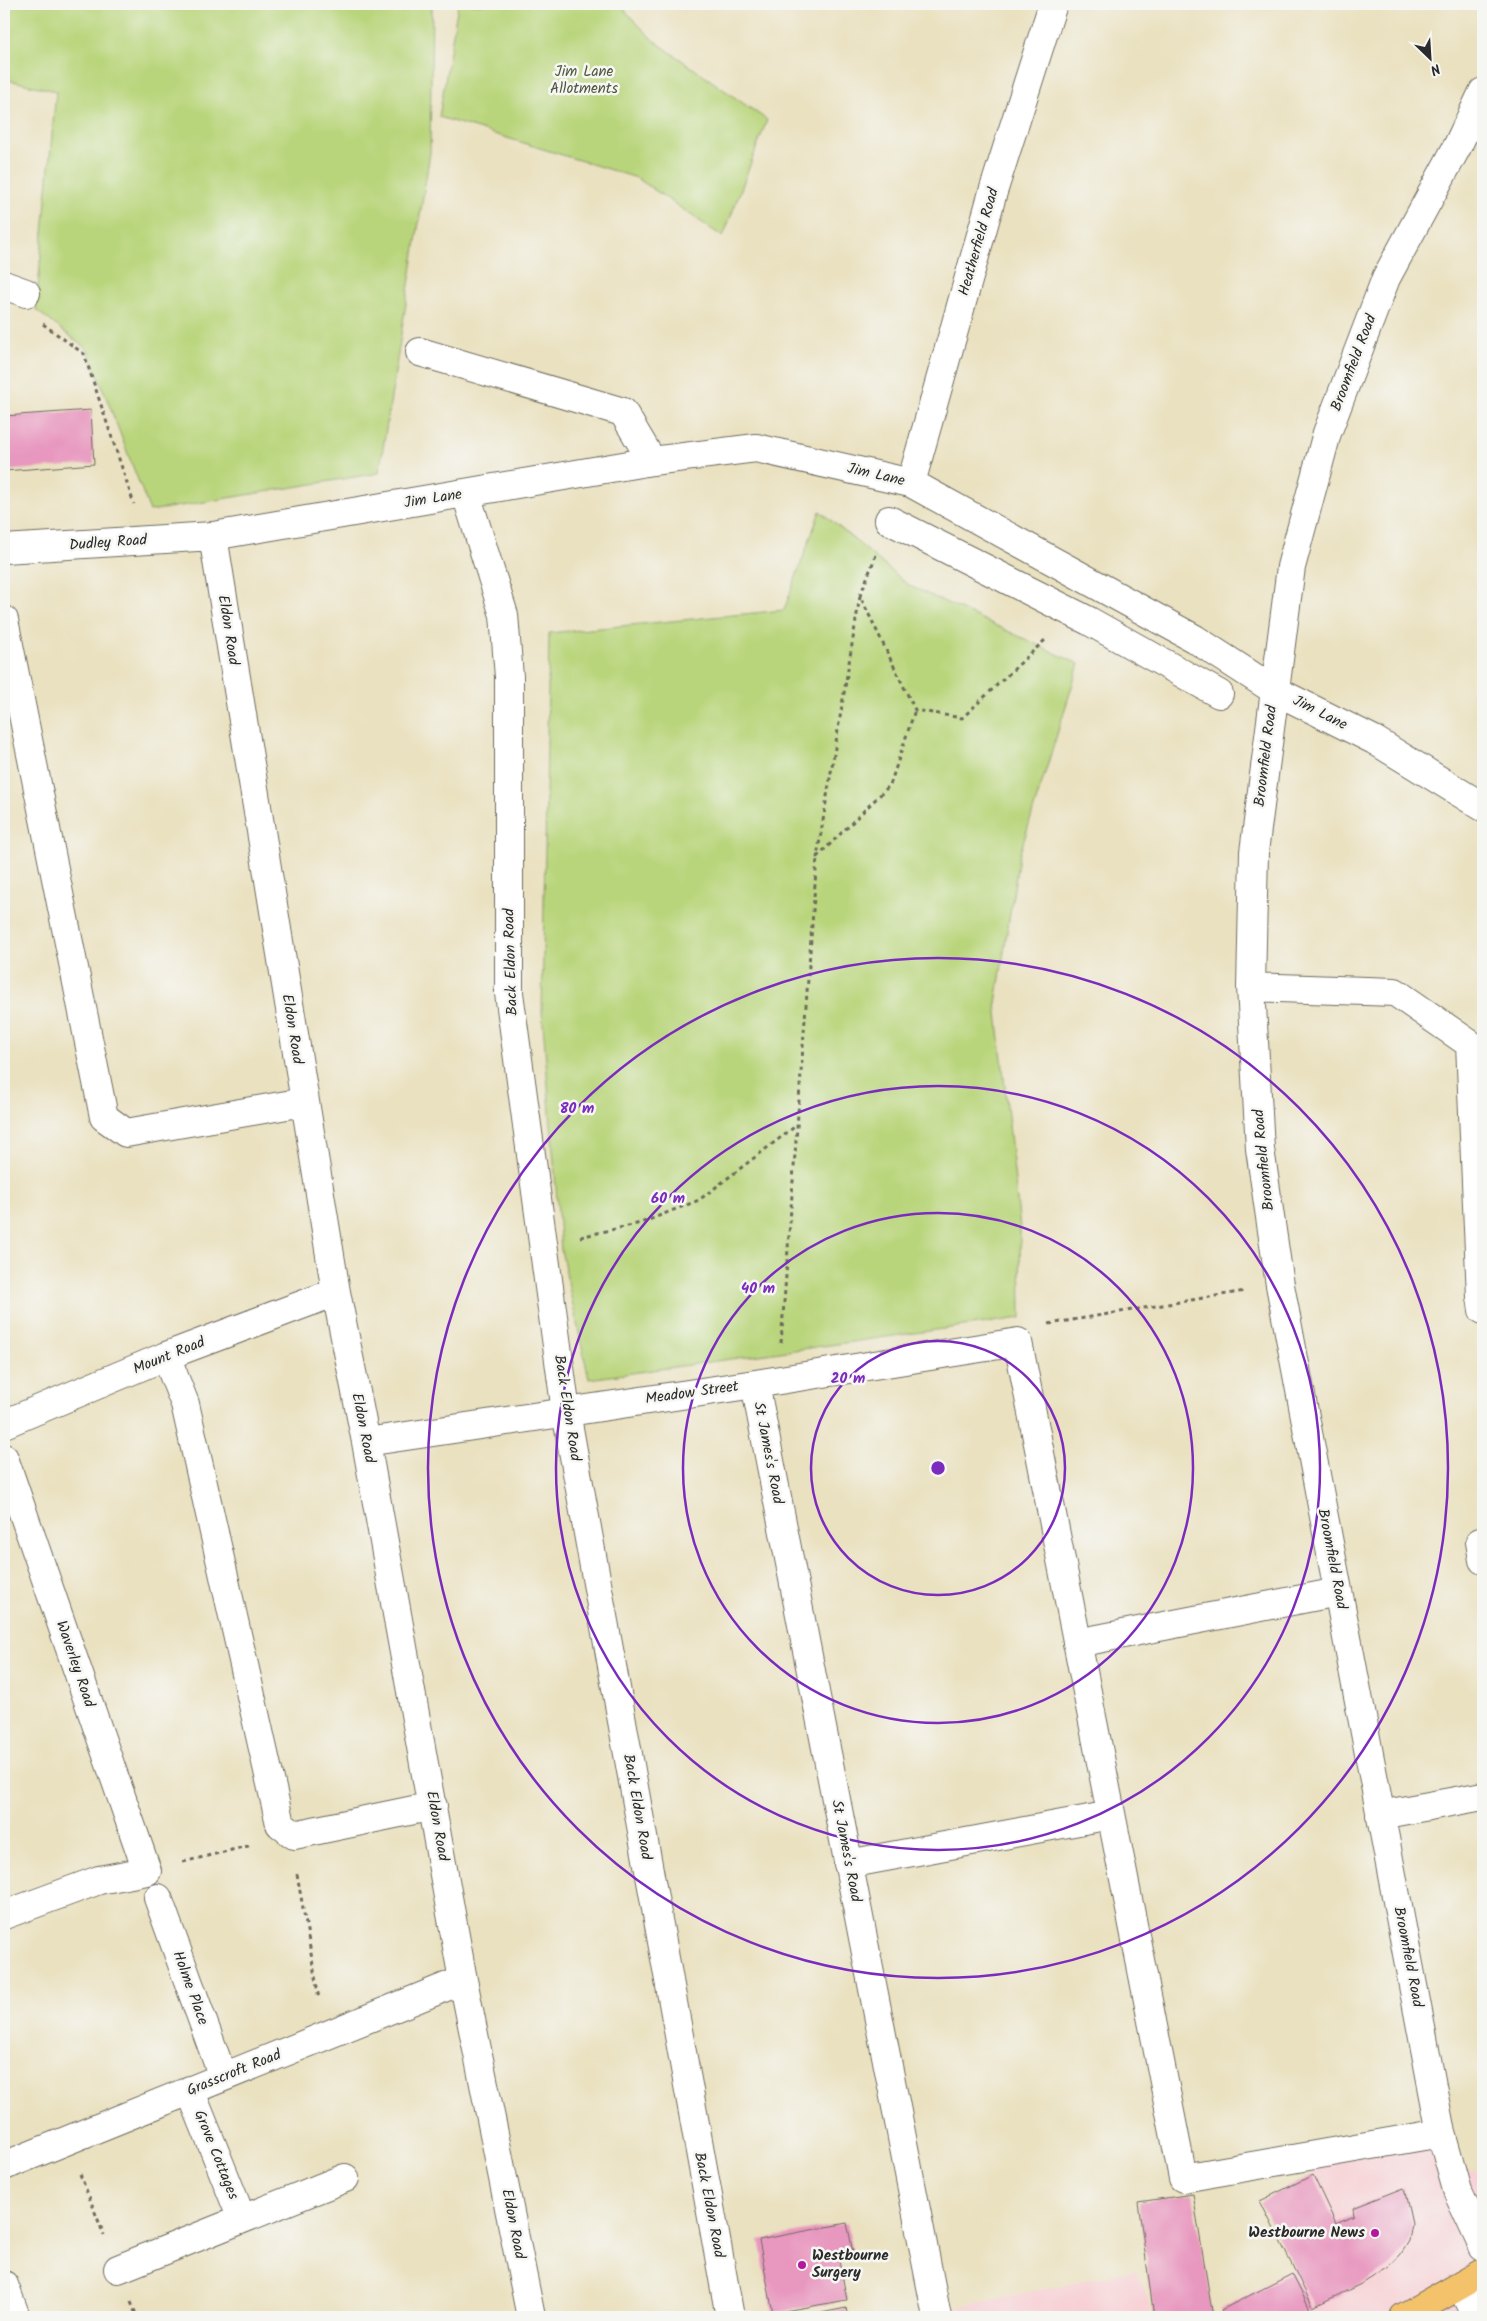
<svg xmlns="http://www.w3.org/2000/svg" width="1487" height="2321" viewBox="0 0 1487 2321" font-family="Kalam,sans-serif">
  <style>
    .built { fill: #f7cfd4 }
    .green { fill: #b9d57b; stroke: #728053 }
    .building { fill: #e898bf }
    .lines { fill: none; stroke-linecap: round; stroke-linejoin: round }
    .minor-casing { stroke: #6e6b5f; stroke-width: 30 }
    .highway-casing { stroke: #6e6b5f; stroke-width: 30 }
    .path { stroke: #6e6b5f; stroke-width: 3; stroke-dasharray: 4 4; stroke-linecap: butt }
    .minor { stroke: #fff; stroke-width: 28 }
    .highway { stroke: #f3c26a; stroke-width: 28 }
    .ring { fill: none; stroke: #7b2cbf; stroke-width: 2.5 }
    .poi-dot { fill: #b5179e; stroke: #f6f6f2; stroke-width: 2 }
    .labels { text-anchor: middle; dominant-baseline: central; stroke-width: 5; stroke-linejoin: round; paint-order: stroke }
    .park-label { font-size: 15px; fill: #4e563f; stroke: #f6f6f2 }
    .street-label { font-size: 15px; fill: #2b2b2b; stroke: #f6f6f2 }
    .poi-label { font-size: 15px; font-weight: bold; fill: #2b2b2b; stroke: #f6f6f2; text-anchor: end }
    .centre { fill: #7b2cbf; stroke: #f6f6f2; stroke-width: 2.5 }
    .ring-label { font-size: 15px; text-anchor: middle; font-weight: bold; fill: #7b2cbf; stroke: #f6f6f2; stroke-width: 5; stroke-linejoin: round; paint-order: stroke }
  </style>
  <rect width="100%" height="100%" fill="#f6f6f2"/>
  <filter id="ink" filterUnits="userSpaceOnUse"><feTurbulence type="fractalNoise" baseFrequency=".02" numOctaves="2"/><feDisplacementMap in="SourceGraphic" scale="10" xChannelSelector="R" yChannelSelector="G"/><feConvolveMatrix kernelMatrix="1 2 1 2 8 2 1 2 1" color-interpolation-filters="sRGB"/></filter>
  <filter id="wash" filterUnits="userSpaceOnUse"><feTurbulence type="fractalNoise" baseFrequency=".0096" numOctaves="4" result="noise"/><feDisplacementMap in="SourceGraphic" scale="20" xChannelSelector="R" yChannelSelector="G"/><feGaussianBlur stdDeviation="1.12" result="paint"/><feColorMatrix in="noise" values="0 0 0 0 0 0 0 0 0 0 0 0 0 0 0 0 0 1.4 0 .05"/><feComposite in="paint" operator="in"/></filter>
  <g filter="url(#wash)">
    <rect width="100%" height="100%" fill="#eae1c0"/>
    <path class="built" d="M1441,2133L1453,2174L1483,2169V2317H1220L1221,2310L1293,2268L1345,2244L1313,2175L1307,2156Z
      M1136,2270L1145,2290L1152,2317H937L936,2313L976,2303Z"/>
    <path class="green" d="M4,4H432L430,153L379,473L150,511L88,350L36,310L56,91L4,79Z
      M458,4H619L653,40L767,120L723,237L637,178L439,117Z
      M820,511L908,585L1079,664L1019,856L996,1003L1020,1228L1021,1318L589,1379L561,1250L542,1011L549,633L784,610Z"/>
    <g id="blocks">
      <path class="building" d="M91,410L94,464L4,471V416Z
        M1313,2175L1336,2224L1354,2216L1353,2208L1404,2188L1412,2224L1409,2241L1401,2254L1389,2267L1363,2283L1313,2307L1260,2201Z
        M1193,2194L1213,2317H1154L1138,2202Z
        M847,2223L854,2257L839,2260L847,2300L773,2313L759,2240Z
        M1292,2274L1310,2309L1295,2317H1224L1221,2310Z
        M846,2308L848,2317H806V2316Z"/>
    </g>
  </g>
  <g filter="url(#ink)">
    <use href="#blocks" fill-opacity="0" stroke="#6e6b5f" stroke-width="1"/>
    <g class="lines">
      <defs>
        <path id="minor" d="M1483,92L1457,147L1386,278L1327,433L1291,567L1254,852L1251,987L1260,1149L1280,1285L1441,2133L1457,2190L1483,2246
          M4,285L26,293
          M420,352L623,412L652,461
          M911,483L993,192L1053,4
          M466,494L504,615L509,677V993L566,1412L730,2317
          M889,520L1089,621L1219,694
          M213,536L336,1292L366,1442L463,1980L531,2317
          M4,549L213,536L652,461L756,448L911,483L1195,639L1274,690L1374,740L1483,807
          M4,620L104,1117L126,1133L304,1102
          M1251,987L1395,992L1470,1044L1481,1297L1483,1310
          M166,1356L185,1404L280,1824L294,1835L433,1806
          M755,1384L937,2317
          M4,1424L166,1356L336,1292
          M366,1442L755,1384L1018,1342L1183,2178L1441,2133
          M4,1458L147,1871L99,1880L4,1915
          M1480,1542L1483,1560
          M1077,1643L1338,1592
          M1380,1815L1483,1796
          M848,1864L1111,1815
          M158,1898L223,2077
          M190,2090L242,2219
          M4,2166L463,1980
          M118,2269L345,2178
          M4,2285L16,2317
          M1461,2285L1476,2317"/>
        <path id="highway" d="M1404,2317L1483,2272"/>
      </defs>
      <use href="#minor" class="minor-casing"/>
      <use href="#highway" class="highway-casing"/>
      <path class="path" d="M43,324L84,354L134,504
        M876,555L860,596L915,710L962,718L1046,639
        M860,596L817,857L890,785L915,710
        M580,1237L641,1223L699,1200L797,1125
        M1049,1324L1245,1291
        M781,1343L817,857
        M183,1862L252,1845
        M297,1874L319,1999
        M80,2174L104,2235
        M131,2302L137,2317"/>
      <use href="#minor" class="minor"/>
      <use href="#highway" class="highway"/>
    </g>
  </g>
  <g class="ring">
    <circle cx="938" cy="1468" r="127"/>
    <circle cx="938" cy="1468" r="255"/>
    <circle cx="938" cy="1468" r="382"/>
    <circle cx="938" cy="1468" r="510"/>
  </g>
  <g class="poi-dot">
    <circle cx="1375" cy="2233" r="5"/>
    <circle cx="802" cy="2265" r="5"/>
  </g>
  <g class="labels">
    <g class="park-label">
      <text x="584" y="72">Jim Lane<tspan x="584" dy="17">Allotments</tspan></text>
    </g>
    <g class="street-label">
      <text transform="translate(979 242) rotate(-74)">Heatherfield Road</text>
      <text transform="translate(1354 363) rotate(-69)">Broomfield Road</text>
      <text transform="translate(876 475) rotate(13)">Jim Lane</text>
      <text transform="translate(433 499) rotate(-9)">Jim Lane</text>
      <text transform="translate(108 543) rotate(-4)">Dudley Road</text>
      <text transform="translate(228 630) rotate(81)">Eldon Road</text>
      <text transform="translate(1320 713) rotate(27)">Jim Lane</text>
      <text transform="translate(1266 756) rotate(-83)">Broomfield Road</text>
      <text transform="translate(511 962) rotate(-92)">Back Eldon Road</text>
      <text transform="translate(292 1029) rotate(81)">Eldon Road</text>
      <text transform="translate(1264 1160) rotate(-96)">Broomfield Road</text>
      <text transform="translate(169 1356) rotate(-22)">Mount Road</text>
      <text transform="translate(692 1393) rotate(-8)">Meadow Street</text>
      <text transform="translate(567 1408) rotate(81)">Back Eldon Road</text>
      <text transform="translate(363 1428) rotate(79)">Eldon Road</text>
      <text transform="translate(768 1453) rotate(79)">St James's Road</text>
      <text transform="translate(1332 1559) rotate(79)">Broomfield Road</text>
      <text transform="translate(75 1664) rotate(71)">Waverley Road</text>
      <text transform="translate(637 1807) rotate(80)">Back Eldon Road</text>
      <text transform="translate(437 1826) rotate(80)">Eldon Road</text>
      <text transform="translate(846 1851) rotate(79)">St James's Road</text>
      <text transform="translate(1408 1957) rotate(79)">Broomfield Road</text>
      <text transform="translate(190 1988) rotate(70)">Holme Place</text>
      <text transform="translate(234 2073) rotate(-22)">Grasscroft Road</text>
      <text transform="translate(216 2155) rotate(68)">Grove Cottages</text>
      <text transform="translate(709 2205) rotate(79)">Back Eldon Road</text>
      <text transform="translate(513 2224) rotate(79)">Eldon Road</text>
    </g>
    <g class="poi-label">
      <text x="1365" y="2233">Westbourne News</text>
      <text x="812" y="2256" text-anchor="start">Westbourne<tspan x="812" dy="17">Surgery</tspan></text>
    </g>
  </g>
  <circle cx="938" cy="1468" r="8" class="centre"/>
  <g class="ring-label">
    <text x="577" y="1113">80 m</text>
    <text x="668" y="1203">60 m</text>
    <text x="758" y="1293">40 m</text>
    <text x="848" y="1383">20 m</text>
  </g>
  <rect width="1487" height="2321" fill="none" stroke="#f6f6f2" stroke-width="20"/>
  <g transform="translate(1430 58) rotate(155)" stroke="#f6f6f2" stroke-width="4" paint-order="stroke">
  <path d="M0-4L9 19L0 12L-9 19Z" fill="#2b2b2b"/>
  <text y="-8" font-size="14" font-weight="bold" text-anchor="middle" fill="#2b2b2b">N</text>
  </g>
</svg>
